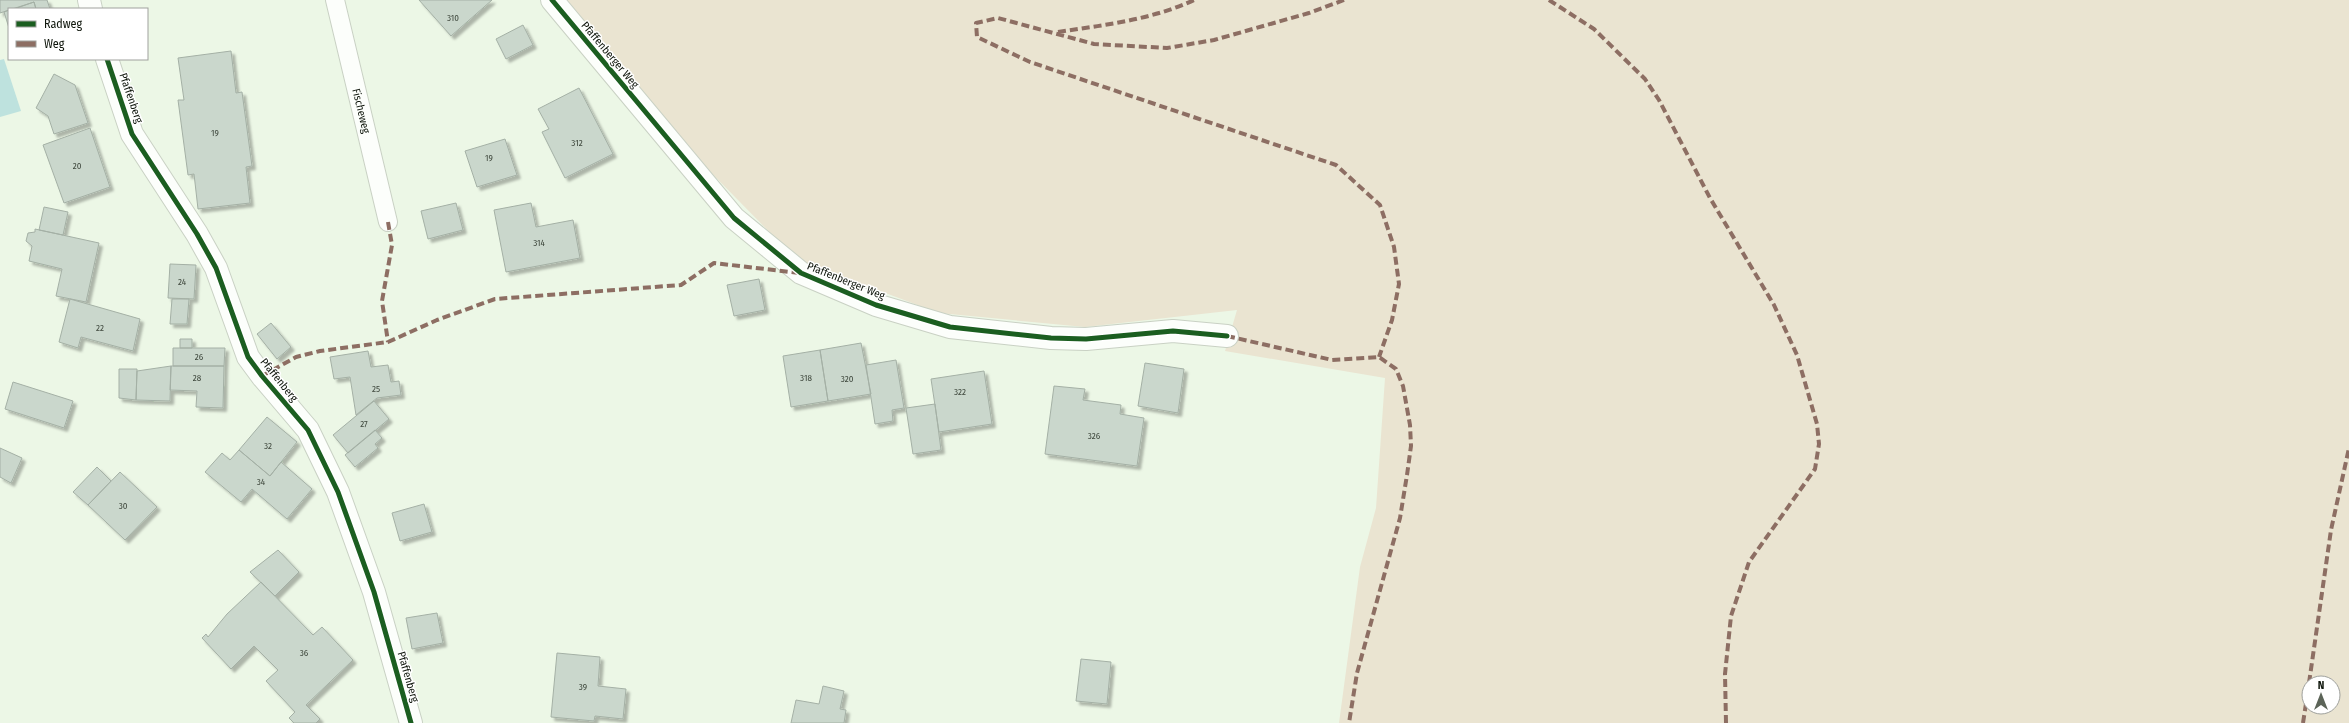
<svg xmlns="http://www.w3.org/2000/svg" width="2349" height="723" viewBox="0 0 2349 723" font-family="'Fira Sans Condensed',sans-serif">
  <style>
    .green { fill: #eae4d1; fill-rule: evenodd }
    .water { fill: #bee2de }
    .building { fill: #cad7cc; stroke: #a4b0a5; filter: url(#shadow) }
    .lines { fill: none; stroke-linecap: round; stroke-linejoin: round }
    .lane-casing { stroke: #c9d1c4; stroke-width: 20 }
    .street-casing { stroke: #c9d1c4; stroke-width: 24 }
    .lane { stroke: #fcfefb; stroke-width: 18 }
    .street { stroke: #fcfefb; stroke-width: 22 }
    .quiet { stroke: #8d6e63; stroke-width: 4; stroke-dasharray: 8 4; stroke-linecap: butt }
    .cycleway-casing { stroke: #fff; stroke-width: 8 }
    .cycleway { stroke: #1b5e20; stroke-width: 5 }
    .labels { text-anchor: middle; dominant-baseline: central; stroke-width: 3; stroke-linejoin: round; paint-order: stroke }
    .number-label { font-size: 9px; fill: #3d463b }
    .street-label { font-size: 11px; fill: #0e150b; stroke: #fff }
  </style>
  <defs>
    <filter id="shadow"><feDropShadow dx="3.5" dy="3.5" stdDeviation="1" flood-color="#0004"/></filter>
  </defs>
  <rect width="100%" height="100%" fill="#ecf7e6"/>
  <path class="green" d="M567,0H2349V723H1339L1360,567L1376,508L1385,378L1225,351L1237,310L1085,327L939,313L797,260L679,140ZM2309,683H2333V707H2309Z"/>
  <path class="water" d="M4,59L21,111L0,117V60Z"/>
  <path class="building" d="M0,0H47L50,9H36L34,2L0,13Z
    M419,0H492L451,36Z
    M34,2L36,9H14Z
    M9,10V28L4,12Z
    M523,25L533,45L506,59L496,39Z
    M231,51L236,93L242,92L252,166L246,167L250,203L198,209L194,174L188,175L178,100H184L178,58Z
    M54,74L75,85L88,123L54,134L48,116L36,108Z
    M579,88L613,154L565,178L542,132L549,129L538,109Z
    M90,128L110,187L64,203L43,145Z
    M505,139L517,175L477,187L465,151Z
    M456,203L463,230L428,239L421,211Z
    M531,203L536,227L573,220L580,258L506,272L494,210Z
    M44,207L68,212L63,235L39,230Z
    M35,229L99,243L86,302L56,296L62,269L29,261L32,246L26,241L28,233L35,232Z
    M170,264L196,265L194,299L168,298Z
    M759,279L765,310L734,316L727,285Z
    M70,299L140,319L133,351L81,337L78,348L59,342Z
    M172,299H189L187,324H170Z
    M271,323L291,347L277,359L257,334Z
    M180,339H192V348H180Z
    M861,343L871,394L828,401L820,350Z
    M173,348H225L224,366H173Z
    M820,350L828,401L791,407L783,356Z
    M368,351L371,367L388,365L391,382L399,381L401,395L377,398L356,415L350,377L334,379L330,357Z
    M896,360L904,408L892,410L893,421L875,424L866,365Z
    M1145,363L1184,369L1178,413L1138,406Z
    M171,366H224L223,408L196,407L197,391L170,390Z
    M171,366L170,401L136,400L137,371Z
    M119,369H137L136,400L119,398Z
    M984,371L992,424L939,432L931,379Z
    M13,382L73,401L64,428L5,409Z
    M1054,386L1085,389L1083,400L1121,405L1120,414L1144,418L1137,466L1045,454Z
    M374,401L389,419L348,453L333,435Z
    M935,404L941,450L913,454L906,408Z
    M267,417L297,442L270,476L239,450Z
    M375,430L382,438L375,444L378,448L355,467L345,455Z
    M0,448L22,458L11,483L0,477Z
    M239,450L270,476L281,462L312,489L287,519L252,489L241,502L205,472L222,453L230,460Z
    M97,467L111,481L88,505L73,492Z
    M120,472L157,507L125,540L88,505Z
    M424,504L432,532L400,541L392,513Z
    M278,550L299,572L275,596L250,572Z
    M261,582L313,635L322,627L353,660L306,705L320,719L316,723H294L289,718L295,712L266,681L278,670L254,646L231,669L202,638L206,634L208,637L227,614Z
    M437,613L443,643L412,649L406,618Z
    M557,653L600,657L598,686L626,689L623,719L595,716L594,721L551,717Z
    M1081,659L1111,662L1107,704L1076,701Z
    M823,686L844,691L840,709L846,710L844,723H791L796,700L819,704Z"/>
  <g class="lines">
    <defs>
      <g id="lane">
        <path id="s1" d="M335,0L388,222"/>
      </g>
      <path id="street" d="M89,0L91,9
        M552,0L734,218L801,273L876,305L950,327L1051,338L1086,339L1173,331L1227,336
        M107,59L132,134L197,234L216,268L248,357L262,376L308,430L338,492L374,592L411,723"/>
    </defs>
    <use href="#lane" class="lane-casing"/>
    <use href="#street" class="street-casing"/>
    <use href="#lane" class="lane"/>
    <use href="#street" class="street"/>
    <path class="quiet" d="M1344,0L1309,13L1214,40L1167,48L1094,44L998,18L976,23L977,37L1030,62L1336,165L1380,205L1394,247L1399,284L1392,320L1379,357
      M1549,0L1594,29L1645,79L1659,100L1710,198L1774,305L1797,355L1817,424L1819,444L1815,469L1749,562L1731,616L1725,674L1726,723
      M1058,32C1104,25 1151,20 1194,0
      M388,222L392,245L382,301L388,342
      M1227,336L1332,360L1379,357L1396,369L1403,386L1410,425L1411,446L1407,475L1400,518L1357,673L1349,723
      M262,376L296,357L320,351L388,342L437,320L495,299L681,285L714,263L799,273
      M2309,683L2331,530L2349,448
      M2303,723L2309,684"/>
    <defs>
      <path id="cycleway" d="M552,0L734,218L801,273L876,305L950,327L1051,338L1086,339L1173,331L1227,336
        M107,59L132,134L197,234L216,268L248,357L262,376L308,430L338,492L374,592L411,723"/>
    </defs>
    <use href="#cycleway" class="cycleway-casing"/>
    <use href="#cycleway" class="cycleway"/>
  </g>
  <g class="labels">
    <g class="number-label">
      <text x="453" y="18">310</text>
      <text x="215" y="133">19</text>
      <text x="577" y="143">312</text>
      <text x="489" y="158">19</text>
      <text x="77" y="166">20</text>
      <text x="539" y="243">314</text>
      <text x="182" y="282">24</text>
      <text x="100" y="328">22</text>
      <text x="199" y="357">26</text>
      <text x="197" y="378">28</text>
      <text x="806" y="378">318</text>
      <text x="847" y="379">320</text>
      <text x="376" y="389">25</text>
      <text x="960" y="392">322</text>
      <text x="364" y="424">27</text>
      <text x="1094" y="436">326</text>
      <text x="268" y="446">32</text>
      <text x="261" y="482">34</text>
      <text x="123" y="506">30</text>
      <text x="304" y="653">36</text>
      <text x="583" y="687">39</text>
    </g>
    <g class="street-label">
      <text transform="translate(610 55) rotate(50)">Pfaffenberger Weg</text>
      <text transform="translate(131 98) rotate(71)">Pfaffenberg</text>
      <text stroke="none"><textPath href="#s1" startOffset="114">Fischeweg</textPath></text>
      <text transform="translate(846 281) rotate(22)">Pfaffenberger Weg</text>
      <text transform="translate(279 380) rotate(51)">Pfaffenberg</text>
      <text transform="translate(408 677) rotate(74)">Pfaffenberg</text>
    </g>
  </g>
  <rect x="8" y="8" width="140" height="52" fill="#ffffff" stroke="#9fa19d"/>
  <rect x="16" y="21" width="20" height="6" fill="#1b5e20" stroke="#9fa19d"/>
  <text x="44" y="28" font-size="12" fill="#0e150b">Radweg</text>
  <rect x="16" y="41" width="20" height="6" fill="#8d6e63" stroke="#9fa19d"/>
  <text x="44" y="48" font-size="12" fill="#0e150b">Weg</text>
  <g transform="translate(2321 695)"><circle r="19" fill="#ffffff" stroke="#9fa19d"/>
  <path d="M0-3L7 15L0 10L-7 15Z" fill="#5c6458"/>
  <text y="-6" font-size="11" font-weight="bold" text-anchor="middle" fill="#0e150b">N</text>
  </g>
</svg>
